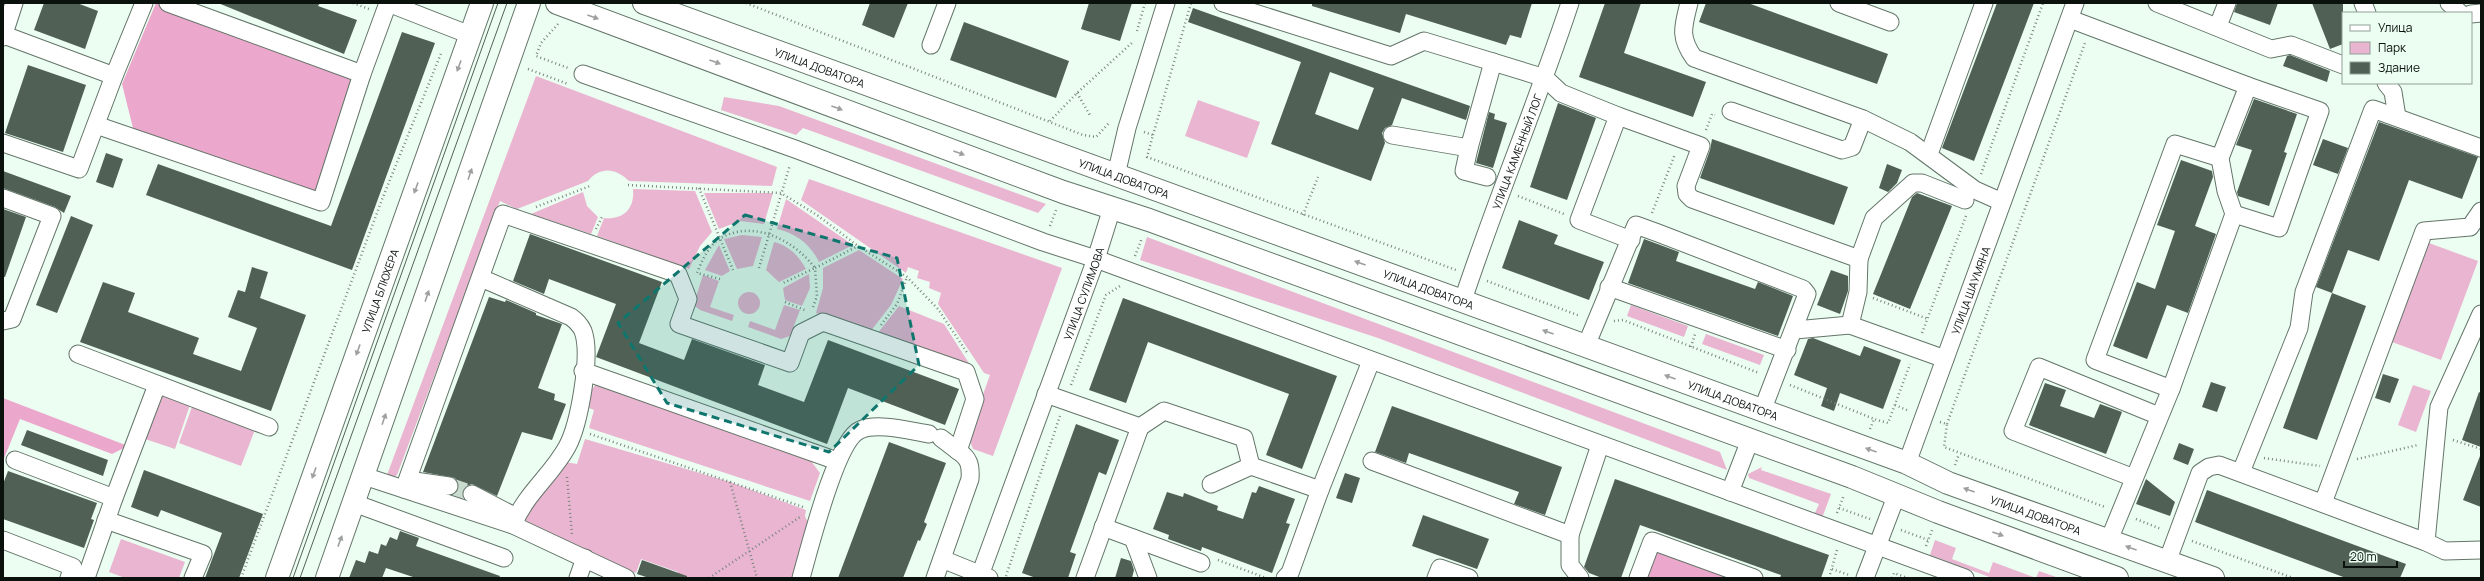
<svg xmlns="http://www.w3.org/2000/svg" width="2484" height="581" viewBox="0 0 2484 581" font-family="Manrope,sans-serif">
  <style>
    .green { fill: #eab5d1 }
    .forest { fill: #eca7cc }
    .building { fill: #506055; fill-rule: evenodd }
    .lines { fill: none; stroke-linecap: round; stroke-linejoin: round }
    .minor-tunnel { stroke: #c9dacf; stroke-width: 17; stroke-dasharray: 17 8; stroke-linecap: butt }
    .minor-casing { stroke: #647569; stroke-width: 19 }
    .major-casing { stroke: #647569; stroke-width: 24 }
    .path { stroke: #7b877f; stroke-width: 2.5; stroke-dasharray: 1 3; stroke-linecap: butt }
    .minor { stroke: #fff; stroke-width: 17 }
    .major { stroke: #fff; stroke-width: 22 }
    .tram { stroke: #566159; stroke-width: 1 }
    .oneway { fill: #9da09e }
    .marked { fill: #0f766e; fill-opacity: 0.2; stroke: #0f766e; stroke-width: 3; stroke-dasharray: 8 5; stroke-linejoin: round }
    .labels { text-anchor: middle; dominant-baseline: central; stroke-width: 4; stroke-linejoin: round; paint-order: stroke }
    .street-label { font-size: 11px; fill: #0b110d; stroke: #ebfef1 }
  </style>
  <rect width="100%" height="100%" fill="#ebfef1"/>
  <path class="green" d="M536,76L777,167L772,186L629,181C616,168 600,166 588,181L517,209L500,201L397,475L394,477L387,475Z
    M724,97L779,106L1046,204L1038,213L803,128L796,135L721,110Z
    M1198,100L1260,122L1247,158L1185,136Z
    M809,179L1062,268L993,456L973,449L968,436L990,375L984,373L938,304L941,293L929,288L930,282L917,278L919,271L908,267L906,273L801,200Z
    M633,189L695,191L712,232L700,246L689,269L597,236L604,218C623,220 635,209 633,189Z
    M583,192L587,206L598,217L591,234L531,214Z
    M704,193H773L764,224L740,221L719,229Z
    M786,199L853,245L819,262C810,244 797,234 777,229Z
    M742,235L762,237L753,266L737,269L724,239Z
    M1147,237L1720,452L1727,470L1378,338L1140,260Z
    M774,242C789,246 798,255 806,269L779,282L766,270Z
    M2429,243L2478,261L2441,360L2392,342Z
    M719,245L730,271L722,276L705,270Z
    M859,250L903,279L891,305L870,332L816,313L823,288V268Z
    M809,274L810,288L802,306L785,300L783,288Z
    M703,275L719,281L710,307L734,315L732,321L700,310L695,306V300Z
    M738 303a11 11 0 1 1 22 0a11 11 0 1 1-22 0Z
    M784,305L800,310L790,336L781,339L748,327L750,321L775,330Z
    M1631,305L1688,326L1684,337L1627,316Z
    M899,306L944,324L972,368L877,334Z
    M1706,334L1764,355L1760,365L1702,344Z
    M597,383L808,457L820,473L810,501L589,428L594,410L589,408L592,389Z
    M2413,385L2431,391L2416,432L2398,425Z
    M160,391L191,402L175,449L142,438Z
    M193,404L256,427L241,466L179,443Z
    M585,439L730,482L806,510L805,516L810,527L794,578H677L678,572L641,559L636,573L530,525L525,519L526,508L565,462L577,464Z
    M1762,467L1761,470L1831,494L1822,518L1814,515L1819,504L1749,478L1748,474Z
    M121,539L185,562L179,578H125L109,572Z
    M1935,540L1956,548L1952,559L1989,573L1993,562L2036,578L2039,571L2059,578H1992L1930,555Z"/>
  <path class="forest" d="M156,3H188L361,67L311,205L138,148L122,84Z
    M3,398L128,446L112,454L20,419L3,461Z
    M1657,551L1737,578H1648Z"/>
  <path class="building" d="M44,3H77L98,11L85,49L34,30Z
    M218,3H320L318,6L357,20L344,54Z
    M870,3H908L894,38L862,25Z
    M1089,3H1132L1120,41L1081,29Z
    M1312,3H1532L1521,38L1510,35L1506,45L1406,14L1400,33L1312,6Z
    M1605,3H1641L1624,53L1706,82L1693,117L1579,77Z
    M1706,3H1748L1888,54L1877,84L1699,22Z
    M1997,3H2034L1974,161L1942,148Z
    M2237,3H2278L2270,25L2234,12Z
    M2312,3H2343V44L2330,49Z
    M1193,8L1470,106L1466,120L1402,98L1392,125L1385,128L1382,133L1385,143L1371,181L1271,144L1301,62L1188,22ZM1330,72L1374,88L1358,130L1315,114Z
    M964,22L1069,61L1056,98L950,60Z
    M402,32L435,43L352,270L146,195L158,164L331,226Z
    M2290,55L2330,71L2327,82L2283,66L2287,56Z
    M28,65L86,85L63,152L5,133Z
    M2254,99L2297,114L2284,152L2287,153L2269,206L2238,196L2237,192L2252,150L2236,145Z
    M1558,103L1596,118L1567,200L1530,187Z
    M1489,112L1495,114L1494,119L1507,123L1493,168L1476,163Z
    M2379,122L2478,157L2462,199L2409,180L2379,261L2348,250L2332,293L2316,287Z
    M1712,139L1848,187L1834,225L1700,178L1710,150Z
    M2323,139L2348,148L2338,174L2313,165Z
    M106,153L123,159L113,188L96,182Z
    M2181,160L2212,171L2213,177L2195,226L2216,234L2188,313L2167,305L2147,359L2113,346L2137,282L2155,289L2175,231L2157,225Z
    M1887,164L1902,170L1897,183L1888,192L1879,188Z
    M3,171L71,196L64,213L55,207L3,188Z
    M1917,193L1952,206L1910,309L1873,294L1912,197Z
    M3,209L26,217L5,277H3Z
    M71,216L93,225L57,313L36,305Z
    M1519,220L1558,235L1554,244L1604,262L1589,300L1502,268Z
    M530,234L662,282L639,343L684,360L692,339L765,365L758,385L804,402L828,340L959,389L945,425L848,388L827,444L596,357L616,304L549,279L544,294L513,281Z
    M1644,239L1679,252L1676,261L1755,289L1758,282L1793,296L1778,336L1628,283Z
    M252,267L268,272L260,298L306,315L271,411L80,342L103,282L135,293L128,312L199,338L193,354L241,371L257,328L228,317L238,290L245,292Z
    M1831,270L1848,276V291L1840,314L1817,305Z
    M2332,293L2366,306L2317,440L2283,428Z
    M489,297L505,302L506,300L536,313V315L562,324L538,388L555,394L554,400L566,404L552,440L522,432L497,496L472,484L466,486L462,495L456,493L459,487L455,478L423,472Z
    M1123,298L1337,376L1302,469L1266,455L1289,394L1148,342L1126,403L1089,390Z
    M1813,338L1860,356L1864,346L1901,360L1883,409L1840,393L1834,411L1821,406L1827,388L1794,375L1808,339Z
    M2383,374L2399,379L2390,403L2375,398Z
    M2211,382L2226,387L2217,412L2202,407Z
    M2045,383L2066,390L2060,406L2094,418L2100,404L2122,412L2106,454L2029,425Z
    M2479,392L2481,393V447L2462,440Z
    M1392,406L1562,467L1545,515L1514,504L1519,492L1409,453L1406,463L1375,452Z
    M1076,424L1119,440L1106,475L1099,472L1070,552L1076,554L1068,578H1036L1022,573Z
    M27,430L108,460L103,476L21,445Z
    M889,442L946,463L924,522L927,524L920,541L918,540L903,578H838Z
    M2179,443L2194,449L2188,465L2173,459Z
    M2480,456H2481V507L2463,500Z
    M144,470L263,514L239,578H205L222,533L161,510L158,517L131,507Z
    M8,471L97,503L91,519L94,520L84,548L3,519V484Z
    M1345,473L1360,478L1352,503L1336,498Z
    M1615,479L1829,555L1821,578H1780L1781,575L1640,525L1621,578H1602L1589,573L1584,567Z
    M2146,479L2175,502L2170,516L2136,504Z
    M1259,486L1295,499L1286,523L1290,524L1272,573L1202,547L1201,551L1168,539L1169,535L1153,529L1167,492L1183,497L1184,493L1218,506L1217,510L1243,519L1252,492L1256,493Z
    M2207,490L2406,564L2400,578H2346L2195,522Z
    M1423,515L1489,539L1477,569L1412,546Z
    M400,531L419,538L416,546L500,576L499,578H416L386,568L382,578H349L356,560L365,563L369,551L378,554L381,544L386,546L390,537L397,540Z
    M1121,558L1131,561L1134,570L1132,578H1115Z
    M642,560L687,576V578H649L637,574Z"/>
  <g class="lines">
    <path class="minor-tunnel" d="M449,486L472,494"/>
    <defs>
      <g id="minor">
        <path d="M168,3L362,74"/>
        <path d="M388,3L470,35"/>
        <path d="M1223,3L1391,56L1424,41L1545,78L1561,93L1618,116L1579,220L1631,240"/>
        <path d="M1689,3C1683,27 1679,37 1694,58L1863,119L1910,142L1975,190L2002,202"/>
        <path d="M1839,3L1890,22"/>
        <path d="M2157,3L2271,49L2291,45L2343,65"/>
        <path d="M2363,3L2367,13"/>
        <path d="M2449,3L2460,13"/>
        <path d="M2471,14L2481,13"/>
        <path d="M2070,19L2248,86L2220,158L2226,191L2234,214L2171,389L2109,540"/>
        <path d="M2218,26L2227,3"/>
        <path d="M4,35L114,76"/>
        <path d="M3,37L14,3"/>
        <path d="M931,45L947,3"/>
        <path d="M583,74L795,149L1043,242L1096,259L1965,578"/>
        <path d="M2386,83L2393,92L2397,117"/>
        <path d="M1731,111L1842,150L1852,147L1863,119"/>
        <path d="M1618,116L1701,146L1686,186L1687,194L1692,199L1859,259L1874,218L1913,183H1922L1965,200"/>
        <path d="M96,125L321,202L362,74L388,3"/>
        <path d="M1392,135L1469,148L1493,62"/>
        <path d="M3,143L79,169L114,76L144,3"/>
        <path d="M1469,148L1464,171L1487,177"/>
        <path d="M1929,154L1984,3"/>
        <path d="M1116,175L1127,128L1166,3"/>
        <path d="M3,198L52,216L12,319L3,321"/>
        <path d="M2234,214L2279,228L2320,111L2248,86"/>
        <path d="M481,278L571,317C576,321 580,324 583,331C592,355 579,425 567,447C551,476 526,493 513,525"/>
        <path d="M1609,287L1787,350"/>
        <path id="s1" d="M1463,300C1496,200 1537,103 1570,3"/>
        <path d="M1850,325L1858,292L1859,259"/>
        <path d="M1795,330L1850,325L1945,359"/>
        <path d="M1586,346L1636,225L1658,233L1803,289L1807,294L1762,411"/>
        <path d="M78,354L269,427"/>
        <path d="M583,371L837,461"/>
        <path d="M2171,389L2095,360L2175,144L2220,158"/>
        <path d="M1046,394L1140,427L1164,411L1244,438L1251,466L1320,490L1371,361"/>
        <path d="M941,438L958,451"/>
        <path d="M15,460L114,498"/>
        <path d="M1372,461L1570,535V565L1580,578"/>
        <path id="s2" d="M1907,463L2075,3"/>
        <path d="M2241,472L2299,328L2304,292L2373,109L2481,148"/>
        <path d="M364,476L513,525L626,578"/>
        <path d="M2134,478L2013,431L2039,367L2159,416"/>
        <path d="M408,480L449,486"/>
        <path d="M1211,484L1251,466"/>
        <path d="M404,489L503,214L678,274L688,299L679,324L790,363L801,333L823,322L966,372L975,399L958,451C969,458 971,465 970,479L935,578"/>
        <path d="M1730,492L1750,440"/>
        <path d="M472,494L516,517"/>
        <path d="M354,503L504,558"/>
        <path d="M2323,503L2424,231L2470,227L2481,211"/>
        <path d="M106,520L203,554L193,578"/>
        <path d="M1103,527L1201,563"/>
        <path d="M1570,535L1600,445"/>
        <path d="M1133,538L1148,578"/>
        <path d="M3,540L73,567L69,578"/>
        <path d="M2426,542L2439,407L2481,314"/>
        <path d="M942,559L989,578"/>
        <path d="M2167,562L2200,473L2209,467L2219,465L2426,542L2445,551L2481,550"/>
        <path d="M86,578L114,498L157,385"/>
        <path d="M578,578L585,558"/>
        <path d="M801,578C809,550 836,440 860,430C877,422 910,431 929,434"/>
        <path id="s3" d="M979,578L1096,259L1112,208"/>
        <path d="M1085,578L1140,427"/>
        <path d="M1285,578L1290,573L1320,490"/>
        <path d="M1436,578L1440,568L1469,578"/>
        <path d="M1638,578L1652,541L1754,578"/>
        <path d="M1865,578L1897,494"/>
      </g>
      <g id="major">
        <path d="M557,3L1063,192L1149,220L1852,477L1938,512L2117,578"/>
        <path id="s4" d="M644,3L1907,463L1948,483L2213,578"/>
        <path id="s5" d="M277,578L482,3"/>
        <path d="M327,578L529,3"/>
      </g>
    </defs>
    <use href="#minor" class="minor-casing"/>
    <use href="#major" class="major-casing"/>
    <path class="path" d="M353,3L369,9
      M746,3L1083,135L1096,137L1110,122
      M558,24L541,43L536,56L568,68
      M1137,31L1145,3
      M528,69L568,84
      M1077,93L1091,117
      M1050,121L1077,93L1134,41
      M1706,130L1712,114L1715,115
      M1144,132L1153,135L1147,157L1456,270
      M1153,135L1191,3
      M1981,174L2043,3
      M628,185L781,193L817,215L858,246L907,277L938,309L968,354
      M699,188L733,270
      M1518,196L1564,214
      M536,207L590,186
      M1652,213L1675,154
      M1303,215L1318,177
      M1050,226L1056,210
      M596,229L603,215
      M1135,256L1142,238
      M759,268L790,165
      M720,279L697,273C702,261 709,244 721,238C754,219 795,241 815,268L781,284
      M1487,281L1580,316
      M1873,298L1928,319
      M785,302L807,311
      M813,307L817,296L815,268L858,246
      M1614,321L1623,320L1759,373
      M881,325L897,304L907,277
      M1922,333L1966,216
      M1691,347L1695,334
      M1071,385L1106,295L1120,286
      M1790,385L1874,419
      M1895,405L1909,411
      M1940,422L1947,424L1944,447L2105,507
      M1947,424L2085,43
      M1870,429L1874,419L1888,423L1910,364
      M590,434L803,507
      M2453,440L2481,449
      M2264,458L2320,466
      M2357,459L2418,445
      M1955,465L1959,454
      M567,477L572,535
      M730,482L757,578
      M1839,508L1870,519
      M1837,513L1844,495
      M2136,519L2161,529
      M1901,530L1928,540
      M2192,541L2293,578
      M1926,546L1932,530
      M1218,560L1266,578
      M1832,569L1849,575
      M1006,576L1060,416
      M241,578L383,197L442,51
      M709,578L800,517
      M1829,578L1837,550
      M1892,578L1894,573L1908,578"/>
    <use href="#minor" class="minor"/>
    <use href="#major" class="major"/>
    <path class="tram" d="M293,578L498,3
      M300,578L507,3"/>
  </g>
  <defs><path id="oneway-solid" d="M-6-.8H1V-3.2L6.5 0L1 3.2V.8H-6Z"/></defs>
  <g class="oneway">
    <use href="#oneway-solid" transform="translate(593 17) rotate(20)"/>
    <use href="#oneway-solid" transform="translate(715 62) rotate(20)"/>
    <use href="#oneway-solid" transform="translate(459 66) rotate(110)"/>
    <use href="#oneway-solid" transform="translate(837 108) rotate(20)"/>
    <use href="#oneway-solid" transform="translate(959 153) rotate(20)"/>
    <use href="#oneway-solid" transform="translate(470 174) rotate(-71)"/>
    <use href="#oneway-solid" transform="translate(416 188) rotate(110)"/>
    <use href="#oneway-solid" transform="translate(1360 263) rotate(-160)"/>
    <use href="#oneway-solid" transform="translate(427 296) rotate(-71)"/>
    <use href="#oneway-solid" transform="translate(1548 332) rotate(-160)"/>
    <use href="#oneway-solid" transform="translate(358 350) rotate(110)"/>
    <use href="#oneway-solid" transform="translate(1670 377) rotate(-160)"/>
    <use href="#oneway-solid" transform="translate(384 419) rotate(-71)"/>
    <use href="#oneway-solid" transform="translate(1871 450) rotate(-160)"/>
    <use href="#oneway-solid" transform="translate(314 473) rotate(110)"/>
    <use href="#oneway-solid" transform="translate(1969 490) rotate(-160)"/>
    <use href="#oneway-solid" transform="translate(1998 534) rotate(20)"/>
    <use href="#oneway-solid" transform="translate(340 541) rotate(-70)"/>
    <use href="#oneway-solid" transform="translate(2131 548) rotate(-160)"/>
  </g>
  <path class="marked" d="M745,215L897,258L919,365L829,452L667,403L618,323Z"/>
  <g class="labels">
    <g class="street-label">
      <text stroke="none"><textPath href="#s4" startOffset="187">УЛИЦА ДОВАТОРА</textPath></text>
      <text stroke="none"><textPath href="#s1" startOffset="158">УЛИЦА КАМЕННЫЙ ЛОГ</textPath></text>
      <text stroke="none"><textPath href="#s4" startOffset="511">УЛИЦА ДОВАТОРА</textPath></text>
      <text stroke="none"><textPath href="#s4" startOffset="835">УЛИЦА ДОВАТОРА</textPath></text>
      <text stroke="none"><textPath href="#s5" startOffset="305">УЛИЦА БЛЮХЕРА</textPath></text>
      <text stroke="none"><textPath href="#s2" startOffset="184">УЛИЦА ШАУМЯНА</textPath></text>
      <text stroke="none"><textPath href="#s3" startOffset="303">УЛИЦА СУЛИМОВА</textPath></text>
      <text stroke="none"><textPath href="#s4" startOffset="1159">УЛИЦА ДОВАТОРА</textPath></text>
      <text stroke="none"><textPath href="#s4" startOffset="1483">УЛИЦА ДОВАТОРА</textPath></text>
    </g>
  </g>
  <rect width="2484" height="581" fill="none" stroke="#0b110d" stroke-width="8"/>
  <rect x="2342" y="12" width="130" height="72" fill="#ebfef1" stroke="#919f96"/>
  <rect x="2350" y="25" width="20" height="6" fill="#ffffff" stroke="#919f96"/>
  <text x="2378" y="32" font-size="12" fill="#0b110d">Улица</text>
  <rect x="2350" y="42" width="20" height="12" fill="#eab5d1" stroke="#919f96"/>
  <text x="2378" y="52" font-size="12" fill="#0b110d">Парк</text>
  <rect x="2350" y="62" width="20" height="12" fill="#506055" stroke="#919f96"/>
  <text x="2378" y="72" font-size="12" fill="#0b110d">Здание</text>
  <path d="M2344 561v6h53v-6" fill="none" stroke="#0b110d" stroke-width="2"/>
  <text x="2350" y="561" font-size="12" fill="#0b110d" stroke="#ebfef1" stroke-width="3" paint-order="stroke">20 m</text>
</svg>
